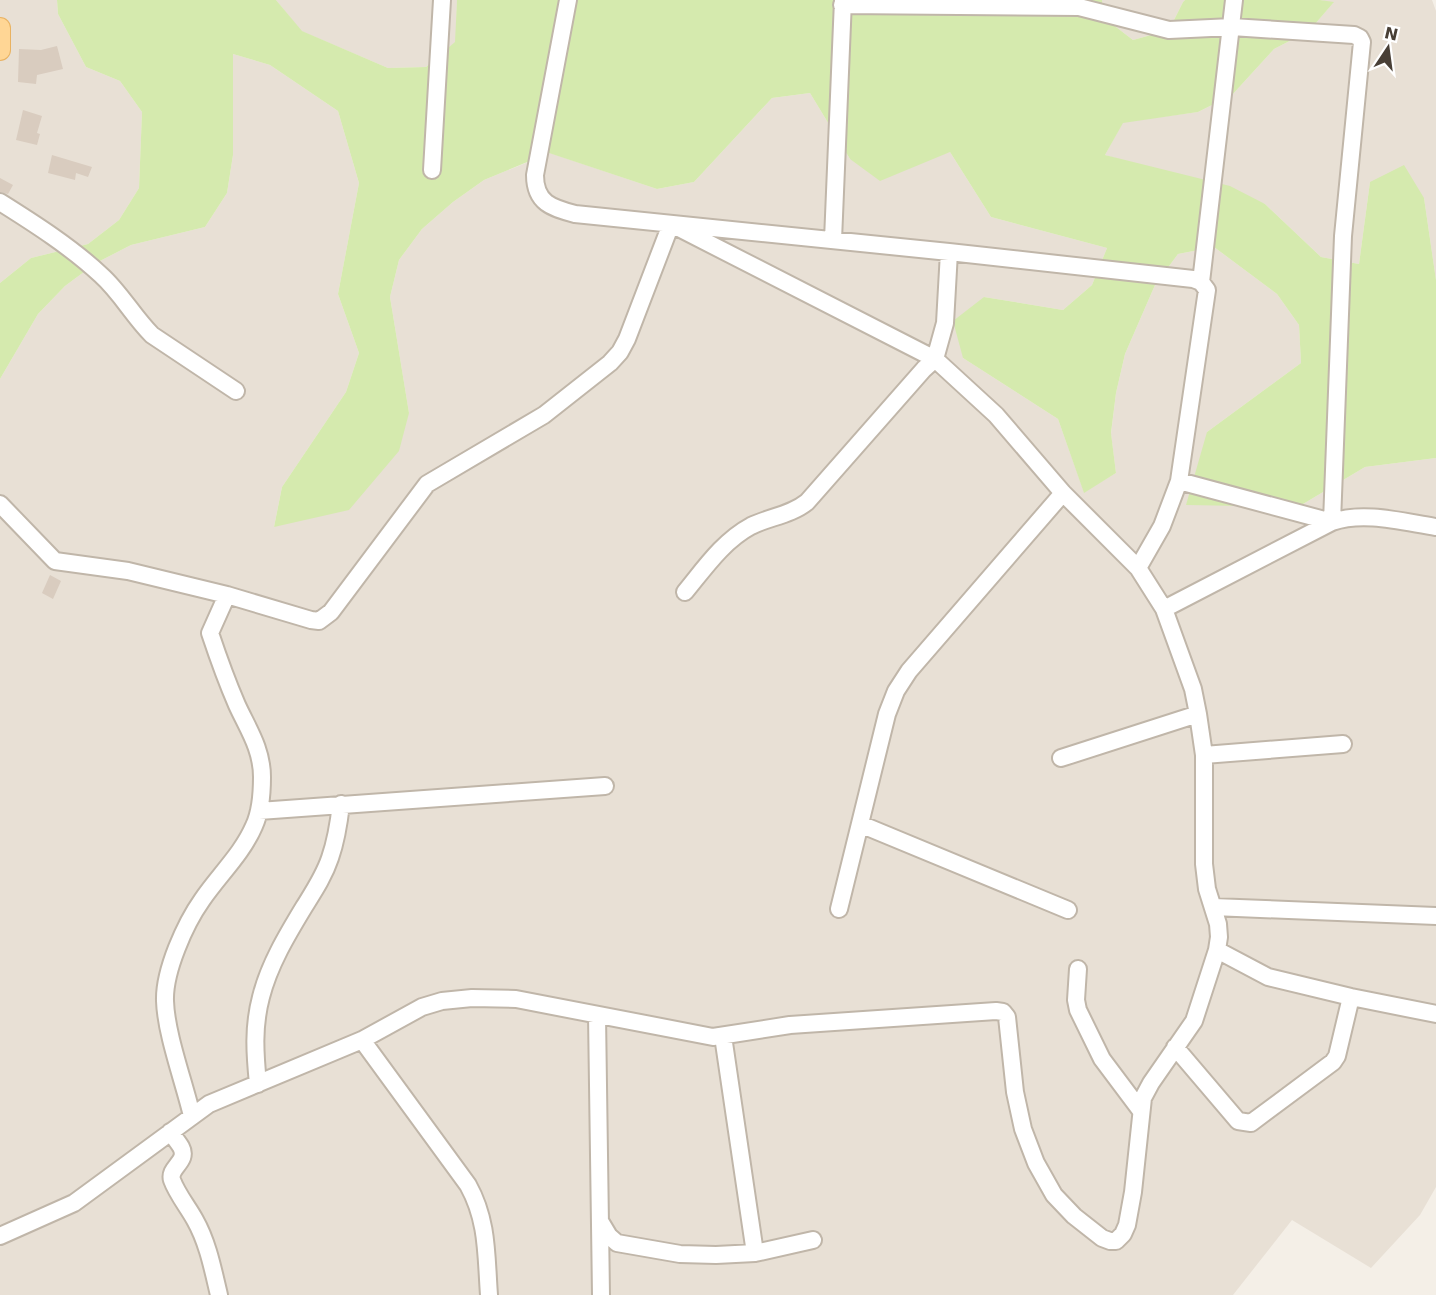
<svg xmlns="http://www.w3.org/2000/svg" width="1436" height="1295" viewBox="0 0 1436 1295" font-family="'DejaVu Sans',sans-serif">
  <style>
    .residential { fill: #e8e0d5 }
    .green { fill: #d5eaae }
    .building { fill: #d9ccbf }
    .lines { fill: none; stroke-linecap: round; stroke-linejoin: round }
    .minor-casing { stroke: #c0b6a9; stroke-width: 20 }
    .major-casing { stroke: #e9b261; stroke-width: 22 }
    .minor { stroke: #fff; stroke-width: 16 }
    .major { stroke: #ffd695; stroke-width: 20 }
  </style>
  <rect width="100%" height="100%" fill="#f4efe7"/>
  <path class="residential" d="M0,0H57L58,14L86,67L120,81L142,112L139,188L119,220L88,244L31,258L0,283Z
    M276,0H457L456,42L426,67L388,68L301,31Z
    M1102,0H1185L1183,2L1169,30L1133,40L1103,17Z
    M1320,0H1432L1436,11V280L1424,198L1370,182L1359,264L1321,257L1265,204L1105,155L1123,122L1198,112L1232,95L1274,49L1309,31L1333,3Z
    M233,54L270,65L338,111L359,183L338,294L359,353L346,392L282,487L274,527L409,413L390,297L399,260L422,229L453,202L484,180L550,153L657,189L694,182L772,98L810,93L850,159L950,152L991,217L1107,248L1092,285L1063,310L984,297L963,358L1058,419L1084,492L1116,473L1111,434L1116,393L1125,354L1155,285L1178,254L1214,247L1277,294L1299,325L1301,363L1207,432L1298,507L1365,467L1436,458V1187L1420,1215L1371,1268L1292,1220L1233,1295H0V379L38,314L65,286L96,263L131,245L205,227L227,193L233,155Z"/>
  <path class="green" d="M57,0H276L302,31L388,68L426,67L455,42L457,0H1102L1103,17L1133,40L1169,30L1183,2L1185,0H1320L1334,2L1309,31L1274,49L1232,95L1198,112L1123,123L1105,155L1230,186L1265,204L1321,257L1359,264L1370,182L1404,165L1424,198L1436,280V458L1365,467L1298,507L1186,505L1207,432L1301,363L1299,325L1277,294L1214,247L1178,254L1155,285L1125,354L1116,393L1111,433L1116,473L1084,493L1058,419L963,358L953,321L984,297L1063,310L1092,285L1107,248L991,217L950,152L880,181L850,159L810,93L772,98L694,182L657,189L549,153L484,180L453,202L422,229L399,260L390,297L409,413L399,451L349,510L274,527L282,487L346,392L359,353L338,294L359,183L338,111L270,65L233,54V155L227,193L205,227L131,245L96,263L65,286L38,314L0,379V283L31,258L88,244L119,220L139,188L142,112L120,81L86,67L58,14Z"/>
  <path class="building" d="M57,46L63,69L37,75L36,84L18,82L19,49L41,50Z
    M23,110L42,116L37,133L40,134L37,145L16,140Z
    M52,155L92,167L88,177L76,173L75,180L48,173Z
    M0,178L13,185L8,194L0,192Z
    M50,575L61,581L53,599L42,593Z"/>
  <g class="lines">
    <defs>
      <path id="minor" d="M568,0L535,175C535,203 552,208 575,214L949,252L1193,279L1201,282L1207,290L1179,481L1162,526L1138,568
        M842,5L1079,7L1169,30L1232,27L1354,35L1360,38L1362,42L1343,236L1332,522L1179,481
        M432,170L442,0
        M0,202C35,224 71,247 101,275C121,293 133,316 152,335L236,391
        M833,240L843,0
        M1201,282L1234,0
        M0,504L55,561L128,571L227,595L311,620L319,621L331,612L427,484L544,415L610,363L620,352L627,339L671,224L935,359L996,415L1063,493L1138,568L1164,609L1193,689L1198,714L1204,755V864L1207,889L1218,924L1219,937L1217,950L1194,1021L1151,1083L1143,1098L1133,1192L1127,1225L1123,1234L1116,1241H1110L1102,1238L1074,1216L1054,1195L1036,1163L1023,1129L1015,1092L1007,1017L1003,1012L996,1011L790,1025L713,1037L516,999L472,998L442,1001L422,1007L362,1040L209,1104L74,1203L0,1236
        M685,592C704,569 723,541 751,526C769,517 791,515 807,502L924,369L935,359L945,323L949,252
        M1164,609L1332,522C1364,511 1403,522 1436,527
        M1204,755L1343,744
        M1061,758L1198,714
        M259,811L605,786
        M860,824L1068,910
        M1213,907L1436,916
        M839,909L887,714L896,691L909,671L1063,493
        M1217,950L1268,977L1351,997L1436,1014
        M1078,969L1076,1000L1078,1010L1102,1059L1141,1111
        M597,1015L601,1295
        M723,1036L755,1253
        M362,1040L468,1185C488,1221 486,1255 489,1295
        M1175,1047L1238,1121L1251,1123L1333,1062L1337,1056L1351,997
        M258,1084C255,1054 253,1027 261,997C269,965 287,935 304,907C314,891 324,876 330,858C336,841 339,822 341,804
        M192,1116C184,1082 166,1034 165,1001C164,971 185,924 202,900C219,875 242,854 254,826C261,811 262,793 262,777C262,749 248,729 237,705C227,682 218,657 210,633L227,595
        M170,1132C174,1137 178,1142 181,1147C189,1162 168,1167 172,1180C177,1194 188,1207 195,1220C208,1243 213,1270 219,1295
        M600,1221L609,1236L617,1243L680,1254L716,1255L755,1253L813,1240"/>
      <path id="major" d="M0,28V50"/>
    </defs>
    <use href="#minor" class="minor-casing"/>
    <use href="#major" class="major-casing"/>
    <use href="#minor" class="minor"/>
    <use href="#major" class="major"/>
  </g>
  <g transform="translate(1388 48) rotate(13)" stroke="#ffffff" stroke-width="4.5" paint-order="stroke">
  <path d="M0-4.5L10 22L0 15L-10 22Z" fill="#483f36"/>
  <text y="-9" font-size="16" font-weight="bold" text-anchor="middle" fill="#483f36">N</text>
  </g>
</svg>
